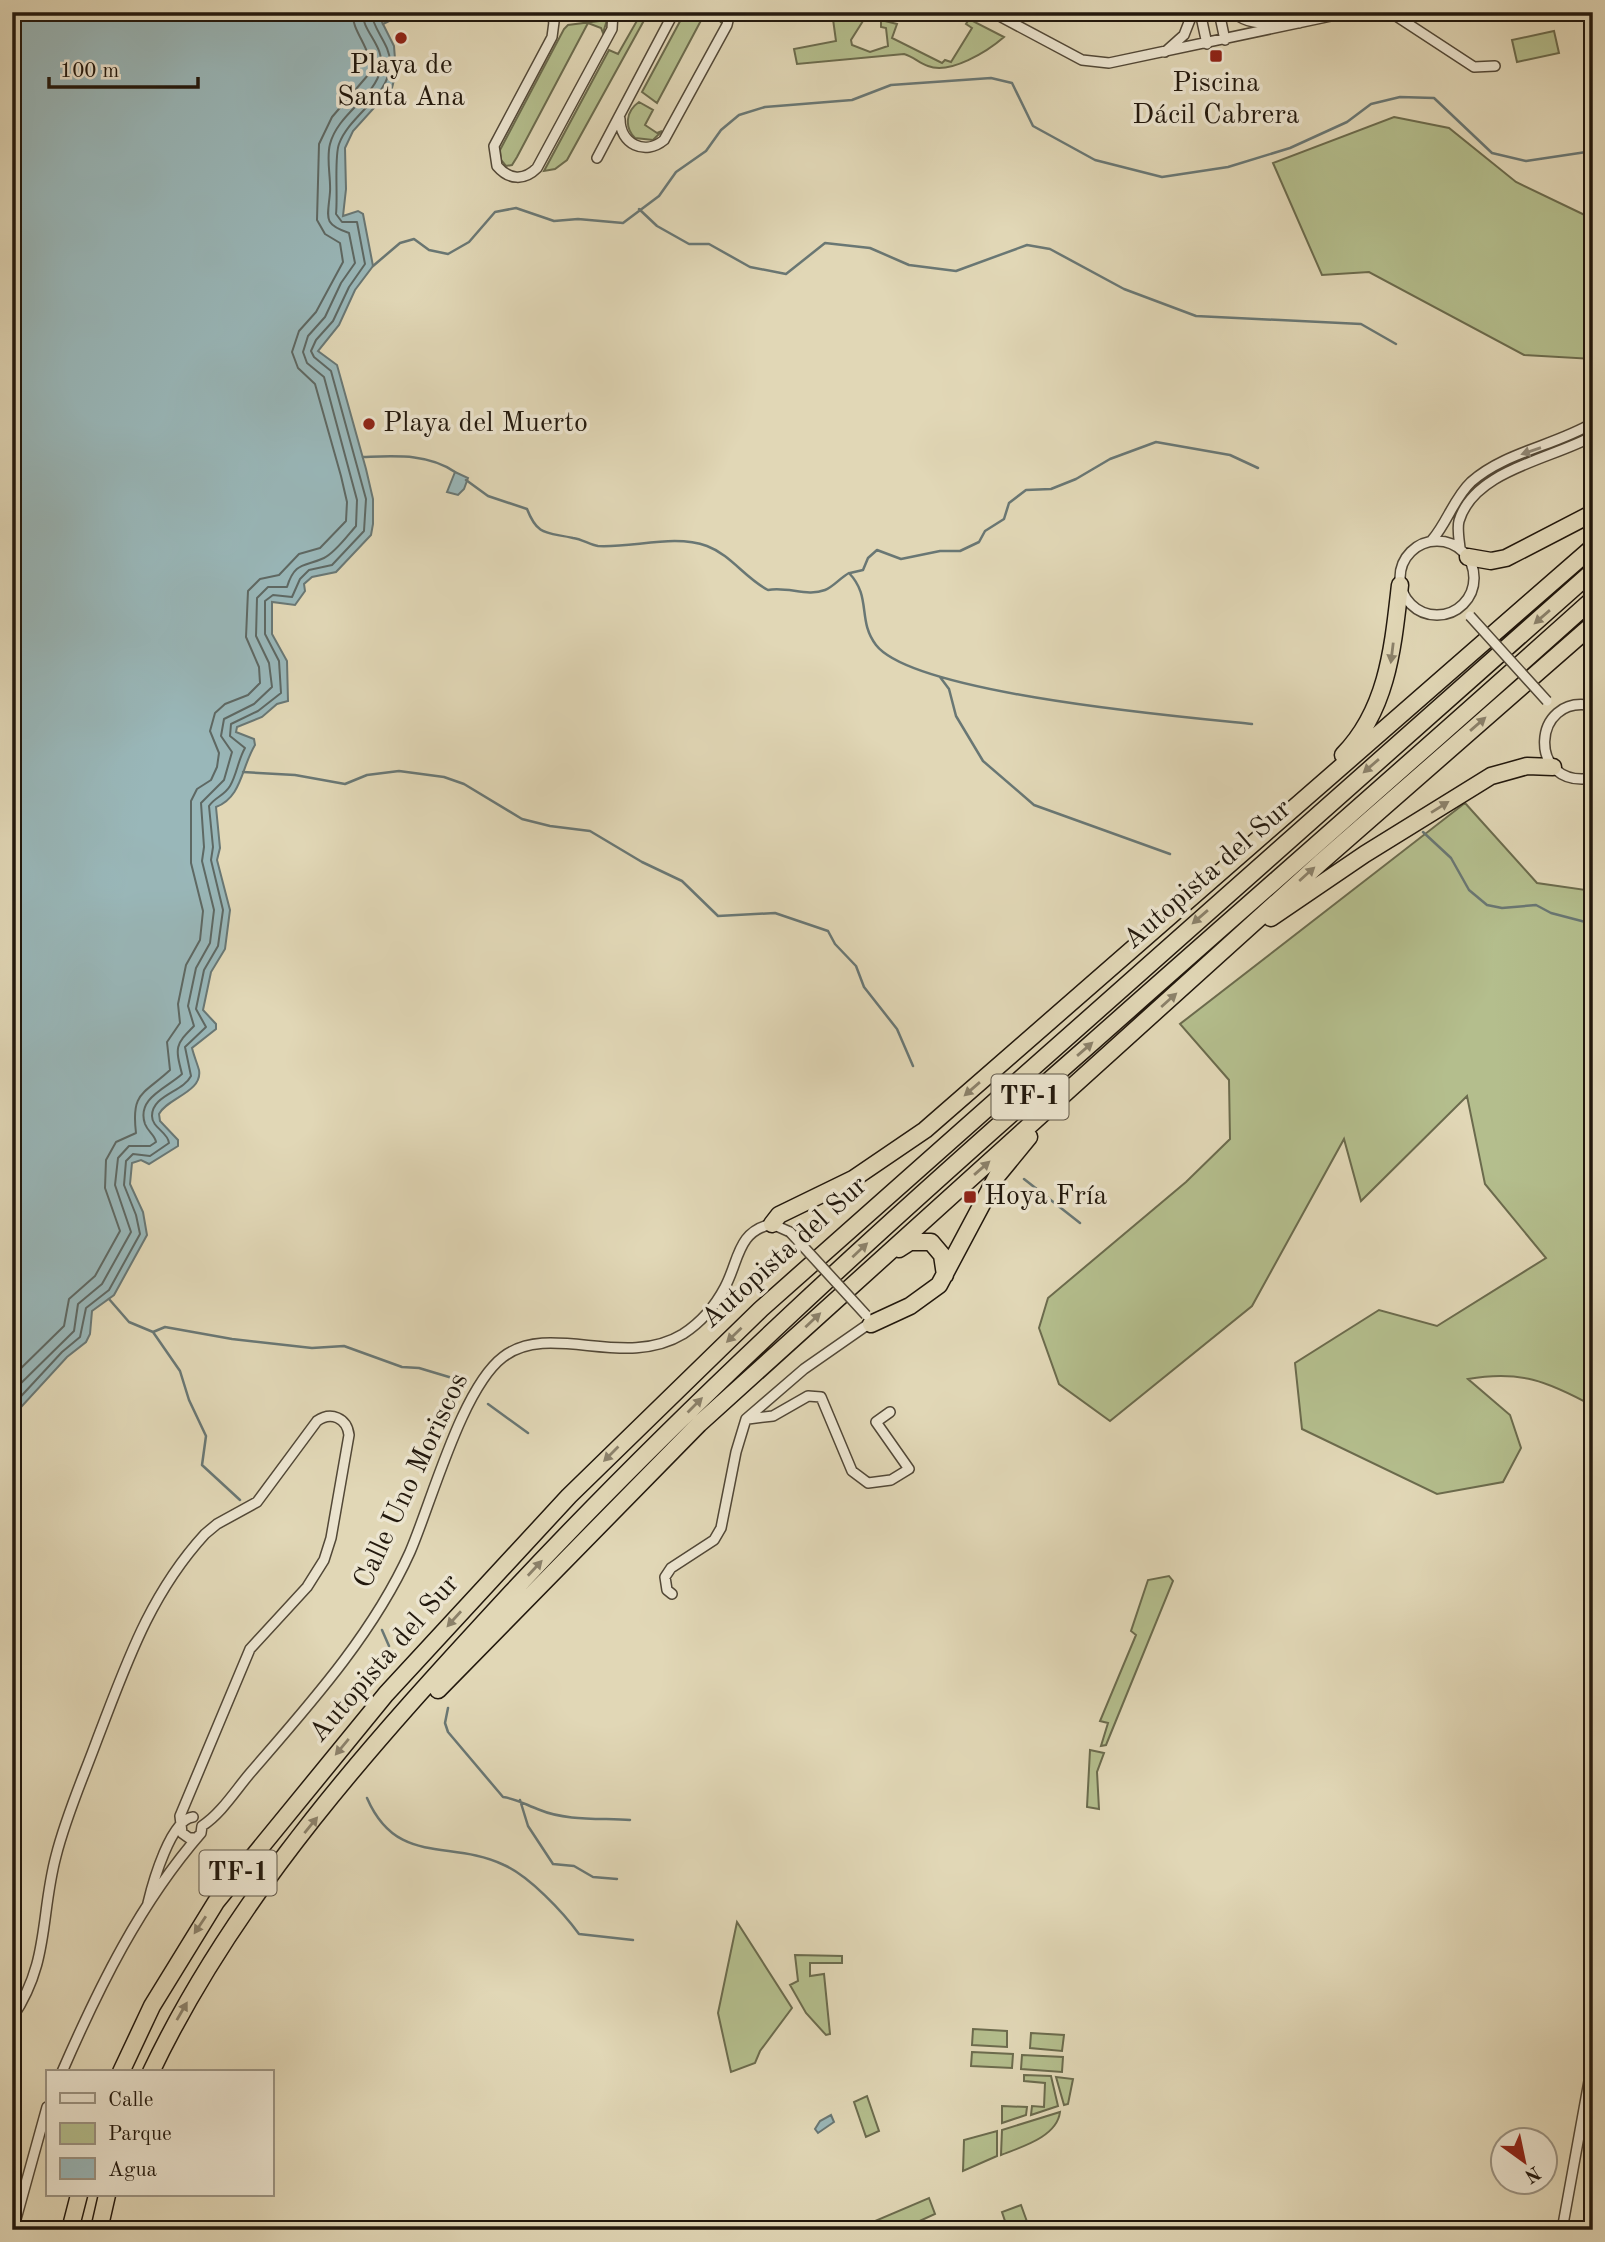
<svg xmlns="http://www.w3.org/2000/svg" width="1605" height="2242" viewBox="0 0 1605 2242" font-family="'Old Standard TT',serif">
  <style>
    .green { fill: #b4be8d; stroke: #6b6b4d; stroke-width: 2 }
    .water { fill: #99b7b9; stroke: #697774; stroke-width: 2 }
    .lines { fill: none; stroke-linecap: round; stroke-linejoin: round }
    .shore { stroke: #5e6863; stroke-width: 2 }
    .stream { stroke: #697774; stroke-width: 2.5 }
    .minor-casing { stroke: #524837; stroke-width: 12 }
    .motorway-casing { stroke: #22180d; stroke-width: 19 }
    .minor { stroke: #ece5d0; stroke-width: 9 }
    .motorway { stroke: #e1d7b6; stroke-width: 16 }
    .minor-bridge-casing { stroke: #524837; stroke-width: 12; stroke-linecap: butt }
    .minor-bridge { stroke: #ece5d0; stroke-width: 9 }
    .oneway { fill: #918978 }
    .oneway2 { fill: #8b816a }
    .poi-dot { fill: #8f2418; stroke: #ece5d0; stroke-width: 2.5 }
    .labels { text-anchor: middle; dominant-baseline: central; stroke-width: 7; stroke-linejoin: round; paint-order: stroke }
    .shield { fill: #ece5d0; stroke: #5f5648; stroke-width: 2 }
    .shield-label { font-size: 26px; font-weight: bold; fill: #22180d }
    .poi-label { font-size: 28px; fill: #22180d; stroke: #ece5d0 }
    .street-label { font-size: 28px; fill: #22180d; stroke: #ece5d0 }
  </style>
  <rect width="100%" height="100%" fill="#e1d7b6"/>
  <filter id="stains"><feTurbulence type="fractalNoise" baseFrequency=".00286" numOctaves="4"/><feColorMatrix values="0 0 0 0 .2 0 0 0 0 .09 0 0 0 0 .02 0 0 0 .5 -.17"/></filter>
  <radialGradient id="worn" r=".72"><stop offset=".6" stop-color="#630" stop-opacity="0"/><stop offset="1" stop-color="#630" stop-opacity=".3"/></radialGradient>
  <path class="green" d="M685,12H720L721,23L719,18L705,13L657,103L642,92Z
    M832,12H844L863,21L851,40L852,45L870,52L888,46L886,28L881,27V20L897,24L892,38L942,63L945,60L951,62L972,28L966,24L969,19L1004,37C988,51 950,75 928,66C919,63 914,57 904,54L797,64L794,49L836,41Z
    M647,15L567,160L555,169L544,171L609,50L618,54L638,19L635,16Z
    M607,20L603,33L601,28L588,23L517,157L512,165L506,166L501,160L500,150L564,29L568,25Z
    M1554,31L1559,53L1517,62L1512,40Z
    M639,102L653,110L645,125L657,133L662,131L653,140L635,138C624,127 626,111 639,102Z
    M1394,117L1449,128L1516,182L1593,219V359L1524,355L1369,272L1322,275L1273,163Z
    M1465,803L1537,883L1593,891V1406C1547,1381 1520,1370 1468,1379L1510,1415L1521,1448L1503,1482L1437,1494L1302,1429L1295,1363L1379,1310L1437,1326L1546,1258L1485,1184L1467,1096L1361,1201L1344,1139L1252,1306L1110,1421L1059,1384L1039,1328L1048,1298L1186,1182L1230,1139L1229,1080L1180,1024Z
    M1169,1576L1173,1581L1106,1745L1101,1746L1108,1723L1100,1721L1136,1635L1131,1631L1148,1580Z
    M1090,1750L1104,1753L1097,1772L1099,1809L1087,1807Z
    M737,1922L792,2008L760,2051L755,2063L731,2072L718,2013Z
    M795,1955L842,1956V1963H810V1976L824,1974L830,2034L826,2035L806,2013L790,1985L798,1981Z
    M973,2029L1007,2031V2047L972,2045Z
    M1031,2033L1064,2035L1062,2051L1030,2048Z
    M972,2052L1013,2054L1012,2068L971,2066Z
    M1022,2055L1063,2057L1062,2072L1021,2069Z
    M1024,2075L1051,2076L1058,2106L1031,2115L1032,2106L1044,2107L1045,2083L1024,2081Z
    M1056,2077L1073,2079L1068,2104L1064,2105Z
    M867,2096L879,2131L866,2137L854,2102Z
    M1002,2106L1027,2107L1026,2115L1002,2123Z
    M1060,2112C1057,2137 1021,2147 1001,2155L1002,2130Z
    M997,2131V2156L963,2171L964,2140Z
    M929,2198L935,2214L900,2230H878L875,2221Z
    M1021,2205L1030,2230H1008L1002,2212Z"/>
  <path class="water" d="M12,12H377L394,46L396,72L392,88L353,131L345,148L346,189L343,216L358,211L363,214L373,266L355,290L339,325L318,351L337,365L366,469L373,499V524L371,535L336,572L312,577L304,584L305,591L295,605L272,602V634L287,661L288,701L277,704L262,717L237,727L236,732L254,739L255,745C241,768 242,797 216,807L220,848L217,860L230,910L225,949L211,972L203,1010L216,1024V1029L192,1048C194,1056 197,1063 199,1070C203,1092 167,1098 159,1114L160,1121L178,1140V1146L149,1164L141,1160L132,1163L130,1184L143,1212L147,1235L114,1295L92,1311L90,1334L86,1342L67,1357L12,1417Z
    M455,472L468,478L464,489L458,495L447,492Z
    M831,2115L834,2122L818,2133L815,2129L820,2121Z"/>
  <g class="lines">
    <path class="shore" d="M12,1377L64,1326L69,1299L95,1276L120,1231L105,1188L106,1160L116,1142L136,1133C131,1092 143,1095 170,1070L167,1042L180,1023L178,1004L186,965L200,940L203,911L191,863V801L197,789L211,780L217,767L219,753L210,731L215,713L225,704L248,695L260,683L259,667L246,637L248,591L260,579L279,575L299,554L320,548L346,521L347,502L341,476L315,384L298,368L292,352L299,331L316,312L343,262L340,243L325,234L317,220L319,144L332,117L368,75C376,51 353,36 352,12
      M12,1392L74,1331L78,1304L102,1284L131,1232L115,1185L118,1158L129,1146H150L156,1142C155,1135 148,1132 145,1124C136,1098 167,1088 182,1074C175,1047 175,1045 194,1026L188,1006L196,968L210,943L214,910L202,861L204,847L201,803L224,780L232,752L221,736L224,719L254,704L272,687L269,663L256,636L257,598L268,587H287C295,561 305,567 324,558C335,553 348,535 356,526L357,500L324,377L307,363L303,352L308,336L325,317L341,283L355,263L349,233C322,224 328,218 330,192C331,177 326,159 330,144C338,113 375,98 381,68C385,47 363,32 362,12
      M12,1406L62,1352L80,1337L86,1308L109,1290L140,1234L136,1215L124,1185L126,1161L133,1154L150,1156L169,1143C168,1132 152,1128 152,1116C152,1095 183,1092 191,1076L185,1047L206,1027L196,1009L204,970L218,946L223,910L211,860L213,847L209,806C215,797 224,796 230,786C237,774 238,760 245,748L230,736L231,724L258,711L281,693L279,661L265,634V601L273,595L292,597L300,579L309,570L332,565L364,531L366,499L331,371L314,357L311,351L316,340L333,321L349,287L365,264L357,222H342L336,214C338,196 334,157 339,144C350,114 391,96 390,62C390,44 373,30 371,12"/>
    <path class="stream" d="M383,24L407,12
      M639,209L657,226L689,244H709L750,267L786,274L825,243L870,248L909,265L956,271L1027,245L1050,249L1124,289L1196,316L1361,324L1396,344
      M373,266L400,243L414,239L429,250L448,254L469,242L495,212L516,208L554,221L578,219L623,223L659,196L676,172L706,151L721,130L739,115L765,107L852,100L891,85L991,78L1012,83L1033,126L1095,160L1162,177L1228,167L1290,148L1347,122L1371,104L1400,97L1434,98L1492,153L1526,161L1593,151
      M363,457C394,456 428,453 455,472
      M466,480L488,496L527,509C538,537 547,532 573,538C582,539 590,545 598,546C633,548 674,534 707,546C731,555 745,578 768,590C787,586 807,597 825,590C833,587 840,578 849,573C872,597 857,620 876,645C914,694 1183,717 1252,724
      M850,573L863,570L868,558L877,550L901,559L940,551H960L979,542L985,531L1004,519L1009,503L1026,490L1051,489L1076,479L1110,459L1156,442L1230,455L1258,468
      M940,677L949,689L956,716L983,761L1034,805L1170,854
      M243,772L295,775L345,784L367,775L399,771L444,777L464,784L522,819L550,826L590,831L642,862L682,881L718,916L775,913L828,931L835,944L856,966L864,987L897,1029L913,1066
      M1423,832L1451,858L1469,890L1487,905L1502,908L1536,905L1551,913L1593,924
      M1024,1179L1080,1223
      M109,1299L129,1322L153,1332L180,1371L189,1400L206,1436L202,1465L240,1500
      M153,1332L165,1327L232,1339L312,1348L344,1346L402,1367L419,1368L459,1380
      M488,1404L528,1433
      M382,1630L389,1646
      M448,1708L445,1723L448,1732L503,1797C518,1799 526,1805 540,1810C566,1821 602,1818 630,1820
      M367,1798C397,1867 450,1839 504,1865C529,1876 563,1912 579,1934L633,1940
      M520,1800L528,1826L553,1864L574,1866L593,1877L617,1879"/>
    <defs>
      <path id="minor" d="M550,12L554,22L552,37L494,146L497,166C509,180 524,181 537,168L612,29L613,12
        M992,12L1082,60L1109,63L1350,12
        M1200,12L1207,44
        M1219,12L1225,40
        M1232,12C1261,33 1271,15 1299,23
        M1390,12L1474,67L1495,66
        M1165,52L1184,35L1193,12
        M620,119C620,144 645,156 664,140L727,25L730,12
        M597,158L674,12
        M1432,540C1447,523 1454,498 1471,482C1505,452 1554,446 1593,423
        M1400 578a37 37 0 1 1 74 0a37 37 0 1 1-74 0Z
        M1460,548C1459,539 1457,528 1459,521C1474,470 1552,459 1593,436
        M1593,706C1531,692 1526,790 1593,778
        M748,1419L773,1416L808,1396L821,1397L852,1471L868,1483L891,1480L909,1469L876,1422L890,1412
        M672,1594L667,1590L665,1577L671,1568L714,1540L721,1528L736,1452L746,1419L804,1369L870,1323
        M148,1903C153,1882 171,1819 193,1817
        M12,2018C50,1962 40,1916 56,1856C66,1816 83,1778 97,1740C126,1665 149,1595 205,1534L217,1524L257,1502L317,1421C331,1411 347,1418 349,1435L331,1538L324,1560L307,1587L250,1649L180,1816L182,1833L189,1838H195
        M62,2072C99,1987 140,1903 201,1833L202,1826C222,1813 237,1788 252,1771C310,1704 373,1634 410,1552C432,1501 462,1388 503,1357C550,1321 624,1370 683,1334C700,1323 715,1306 725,1287C739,1261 737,1231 772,1224L790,1232
        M13,2230L47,2107
        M1562,2230L1593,2059"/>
      <path id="motorway" d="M1468,557L1491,561L1506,558L1593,513
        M1343,755C1388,709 1393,646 1400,585
        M1271,918L1365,854L1491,776L1527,766L1553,767
        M772,1224L779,1215L853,1179L925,1130L1593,547
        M899,1249L910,1242H931L942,1255L945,1275
        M871,1324L910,1306L939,1285L997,1176L1029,1137
        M438,1690L699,1424L1320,863L1593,624
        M121,2072L152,2006L216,1902L386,1694L569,1496L761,1309L1593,571
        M151,2072C237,1891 377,1738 512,1592C692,1399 888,1222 1086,1048C1255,898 1425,750 1593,599
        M70,2230L79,2195
        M99,2230L107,2195"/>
    </defs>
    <use href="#minor" class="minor-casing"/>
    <use href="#motorway" class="motorway-casing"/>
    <use href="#minor" class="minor"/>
    <use href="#motorway" class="motorway"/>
    <defs>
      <path id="minor-bridge" d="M1470,616L1547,701
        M790,1232L866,1315"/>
    </defs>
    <use href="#minor-bridge" class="minor-bridge-casing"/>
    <use href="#minor-bridge" class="minor-bridge"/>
  </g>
  <defs><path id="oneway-solid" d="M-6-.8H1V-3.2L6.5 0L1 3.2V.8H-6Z" transform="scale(1.75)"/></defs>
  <use class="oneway" href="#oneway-solid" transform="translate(1531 451) rotate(161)"/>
  <g class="oneway2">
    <use href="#oneway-solid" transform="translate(1542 617) rotate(139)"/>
    <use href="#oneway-solid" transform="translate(1392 653) rotate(97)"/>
    <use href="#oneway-solid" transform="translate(1478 724) rotate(-41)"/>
    <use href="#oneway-solid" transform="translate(1371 766) rotate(139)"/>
    <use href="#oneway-solid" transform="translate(1440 807) rotate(-32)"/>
    <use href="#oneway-solid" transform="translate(1307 874) rotate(-42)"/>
    <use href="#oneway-solid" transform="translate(1200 917) rotate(139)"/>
    <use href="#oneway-solid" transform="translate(1169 1000) rotate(-42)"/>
    <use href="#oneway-solid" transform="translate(1085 1049) rotate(-41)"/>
    <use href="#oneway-solid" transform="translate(972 1089) rotate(139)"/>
    <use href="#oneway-solid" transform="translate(982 1168) rotate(-41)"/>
    <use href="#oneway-solid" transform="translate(860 1250) rotate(-43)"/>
    <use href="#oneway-solid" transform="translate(813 1320) rotate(-43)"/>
    <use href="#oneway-solid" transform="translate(734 1335) rotate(136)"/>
    <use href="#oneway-solid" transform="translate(695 1405) rotate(-45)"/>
    <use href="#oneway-solid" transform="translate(611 1454) rotate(135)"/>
    <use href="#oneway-solid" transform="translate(535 1568) rotate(-47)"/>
    <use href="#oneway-solid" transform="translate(454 1619) rotate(132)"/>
    <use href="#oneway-solid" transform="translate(342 1747) rotate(130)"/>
    <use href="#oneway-solid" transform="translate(311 1825) rotate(-51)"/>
    <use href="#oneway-solid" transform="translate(200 1925) rotate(124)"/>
    <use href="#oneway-solid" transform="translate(182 2011) rotate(-60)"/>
  </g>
  <g class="poi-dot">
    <circle cx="401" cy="38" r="7"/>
    <rect x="1209" y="49" width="14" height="14" rx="3.5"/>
    <circle cx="369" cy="424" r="7"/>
    <rect x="963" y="1190" width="14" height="14" rx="3.5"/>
  </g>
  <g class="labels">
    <g class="shield">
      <rect x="991.5" y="1074.5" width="77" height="45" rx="5"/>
      <rect x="199.5" y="1850.5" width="77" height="45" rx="5"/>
    </g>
    <g class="shield-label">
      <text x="1030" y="1097">TF-1</text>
      <text x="238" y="1873">TF-1</text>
    </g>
    <g class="poi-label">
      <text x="401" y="66">Playa de<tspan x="401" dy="32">Santa Ana</tspan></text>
      <text x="1216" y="84">Piscina<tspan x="1216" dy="32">Dácil Cabrera</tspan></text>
      <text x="383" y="424" text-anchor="start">Playa del Muerto</text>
      <text x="984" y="1197" text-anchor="start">Hoya Fría</text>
    </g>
    <g class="street-label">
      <text transform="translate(1208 875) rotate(-41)">Autopista del Sur</text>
      <text transform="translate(785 1253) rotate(-42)">Autopista del Sur</text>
      <text transform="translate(412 1481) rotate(-65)">Calle Uno Moriscos</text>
      <text transform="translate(385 1659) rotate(-49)">Autopista del Sur</text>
    </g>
  </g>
  <rect width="1605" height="2242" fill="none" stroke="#e1d7b6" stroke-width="42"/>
  <rect x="14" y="14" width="1577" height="2214" fill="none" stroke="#22180d" stroke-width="3.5"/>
  <rect x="21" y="21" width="1563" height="2200" fill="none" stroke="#22180d" stroke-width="2"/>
  <rect x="46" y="2070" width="228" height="126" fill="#ece5d0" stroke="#9b9382" stroke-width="2"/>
  <rect x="60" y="2093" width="35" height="10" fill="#ece5d0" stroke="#9b9382" stroke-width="2"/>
  <text x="108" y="2106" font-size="21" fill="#22180d">Calle</text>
  <rect x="60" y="2123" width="35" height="21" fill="#b4be8d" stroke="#9b9382" stroke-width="2"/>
  <text x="108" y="2140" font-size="21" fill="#22180d">Parque</text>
  <rect x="60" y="2158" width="35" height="21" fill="#99b7b9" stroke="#9b9382" stroke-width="2"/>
  <text x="108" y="2176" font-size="21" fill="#22180d">Agua</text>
  <g transform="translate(1524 2161) rotate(147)"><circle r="33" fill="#ece5d0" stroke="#9b9382" stroke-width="2"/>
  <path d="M0-5L12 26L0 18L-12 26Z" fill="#8f2418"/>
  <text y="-10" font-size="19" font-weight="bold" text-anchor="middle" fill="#22180d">N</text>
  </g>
  <path d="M49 77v10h149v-10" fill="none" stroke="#22180d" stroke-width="3.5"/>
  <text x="60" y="77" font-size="21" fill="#22180d" stroke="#ece5d0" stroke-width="5" paint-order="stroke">100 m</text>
  <rect width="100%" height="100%" filter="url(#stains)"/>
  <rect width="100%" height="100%" fill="url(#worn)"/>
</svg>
